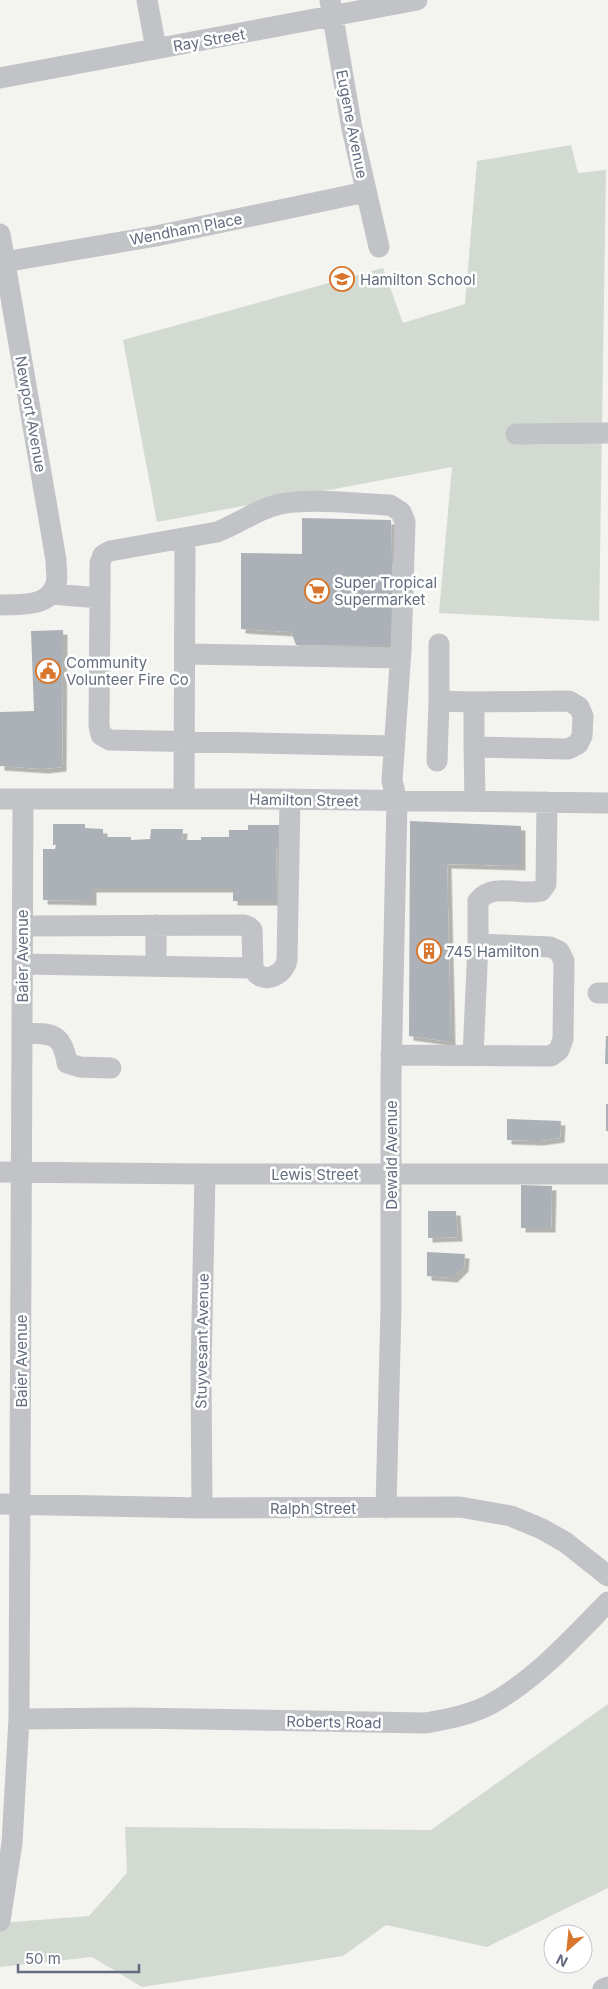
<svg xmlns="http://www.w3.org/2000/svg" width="608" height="1989" viewBox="0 0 608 1989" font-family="Inter,sans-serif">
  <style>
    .green { fill: #d3dad1 }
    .building { fill: #acb1b7; filter: url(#shadow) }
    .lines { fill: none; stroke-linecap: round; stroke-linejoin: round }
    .minor { stroke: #c1c3c7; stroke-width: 21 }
    .labels { text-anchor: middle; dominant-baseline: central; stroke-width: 5; stroke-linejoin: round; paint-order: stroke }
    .street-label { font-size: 15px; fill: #646d7f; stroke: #fff }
    .poi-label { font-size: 15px; fill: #646d7f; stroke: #fff; text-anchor: start }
  </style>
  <defs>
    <filter id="shadow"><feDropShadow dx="4.5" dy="4.5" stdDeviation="0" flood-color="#0004"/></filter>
  </defs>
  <rect width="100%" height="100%" fill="#f3f3ef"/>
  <path class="green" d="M571,145L578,173L606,170L599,621L439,613L452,467L157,522L123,340L383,268L403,323L465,304L477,161Z
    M608,1704V1888L487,1947L386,1925L343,1956L142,1987L92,1957L0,1967V1923L89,1916L127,1873L125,1827L431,1830Z"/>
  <path class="building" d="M302,518L391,520L394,646L296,645L291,632L241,629V553L302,554Z
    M63,630L62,767L43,769L0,766V712L34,711L31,631Z
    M410,821L521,826V866L447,864L451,1042L409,1036Z
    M53,824H85V828L103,829V837H131V840L150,839L151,829H183L182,840H201V837H229V830H248V825H279V847H276L277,901H233V888H92V901L43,900V849H55L56,845H53Z
    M606,1036H608V1064H605Z
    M606,1104H608V1131H606Z
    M507,1119L561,1121L560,1138L539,1141L507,1140Z
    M521,1185L552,1186L551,1228H521Z
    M428,1211H456L458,1237L428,1238Z
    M427,1252L465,1254L464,1267L453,1278L427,1276Z"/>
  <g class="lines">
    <path class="minor" d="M147,0L156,49
      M330,0L352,129L379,247
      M0,78L417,0
      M0,234L56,560C56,568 58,577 56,584C49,608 19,604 0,605
      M4,262L156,236L366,192
      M516,434L608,433
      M51,594L100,598V563L103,555L110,551L217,532C236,525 252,513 270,507C299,496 357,504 390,505L401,512L405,522L401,650L392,781L397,801L391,1078V1308L386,1508
      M100,598L99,726L101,735L110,740L394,746
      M439,644V701L474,702
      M185,654L400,658
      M474,747V702L569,701L579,707L583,716L582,736L578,744L568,749L474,747L475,801
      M437,761L439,701
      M0,799H270L608,803
      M184,799L185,539
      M23,926L244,925L249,927L252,930L253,968C261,986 284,976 287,960L290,799
      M22,964L253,968
      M156,966V925
      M598,993H608
      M22,1033C50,1034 62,1031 67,1063L80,1067L111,1068
      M391,1055L551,1056L559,1050L563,1039L564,961L559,951L550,947L478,944V901C493,882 520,896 541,891L546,884L547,802
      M473,1056L478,944
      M0,1172L205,1174H608
      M0,1504L202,1508L460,1507L511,1516L542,1529L565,1542L608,1576
      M202,1508L201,1372L205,1174
      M19,1719L133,1718L426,1723C447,1719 470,1715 489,1705C534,1681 573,1638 608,1602
      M0,1921L12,1843L19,1719L23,800
      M603,1989L608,1987"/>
  </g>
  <defs>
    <symbol id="school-ring" viewBox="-11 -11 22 22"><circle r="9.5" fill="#fff" stroke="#d7762c" stroke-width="1.5"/><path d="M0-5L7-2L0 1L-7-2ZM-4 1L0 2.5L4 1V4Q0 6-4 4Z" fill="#d7762c"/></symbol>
    <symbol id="supermarket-ring" viewBox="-11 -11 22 22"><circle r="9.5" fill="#fff" stroke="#d7762c" stroke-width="1.5"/><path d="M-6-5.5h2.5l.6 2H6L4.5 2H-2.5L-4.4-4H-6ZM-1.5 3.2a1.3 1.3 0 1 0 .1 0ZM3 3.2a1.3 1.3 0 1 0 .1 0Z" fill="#d7762c"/></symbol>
    <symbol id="civic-ring" viewBox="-11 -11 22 22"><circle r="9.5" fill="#fff" stroke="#d7762c" stroke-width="1.5"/><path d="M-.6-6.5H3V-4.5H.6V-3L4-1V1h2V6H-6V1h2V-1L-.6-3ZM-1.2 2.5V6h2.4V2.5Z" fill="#d7762c"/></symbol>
    <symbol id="building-ring" viewBox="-11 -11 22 22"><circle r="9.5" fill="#fff" stroke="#d7762c" stroke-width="1.5"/><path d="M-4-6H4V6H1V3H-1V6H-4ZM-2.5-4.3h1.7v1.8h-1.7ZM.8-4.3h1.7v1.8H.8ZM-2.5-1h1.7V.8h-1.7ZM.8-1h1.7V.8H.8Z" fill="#d7762c"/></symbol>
  </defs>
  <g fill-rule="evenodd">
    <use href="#school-ring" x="328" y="265" width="28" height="28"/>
    <use href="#supermarket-ring" x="303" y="577" width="28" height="28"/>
    <use href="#civic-ring" x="34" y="657" width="28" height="28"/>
    <use href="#building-ring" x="415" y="937" width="28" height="28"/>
  </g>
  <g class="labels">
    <g class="street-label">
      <text transform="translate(209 40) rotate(-10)">Ray Street</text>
      <text transform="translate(352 124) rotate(79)">Eugene Avenue</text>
      <text transform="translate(186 229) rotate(-11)">Wendham Place</text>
      <text transform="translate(31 414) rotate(80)">Newport Avenue</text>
      <text transform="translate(304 800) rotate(1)">Hamilton Street</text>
      <text transform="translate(22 956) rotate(-90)">Baier Avenue</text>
      <text transform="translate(391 1155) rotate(-90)">Dewald Avenue</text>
      <text x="315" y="1174">Lewis Street</text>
      <text transform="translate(202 1341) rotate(-89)">Stuyvesant Avenue</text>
      <text transform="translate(21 1361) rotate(-90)">Baier Avenue</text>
      <text x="313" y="1508">Ralph Street</text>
      <text transform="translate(334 1722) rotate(1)">Roberts Road</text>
    </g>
    <g class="poi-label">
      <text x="360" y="279">Hamilton School</text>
      <text x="334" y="582">Super Tropical<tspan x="334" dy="17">Supermarket</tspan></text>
      <text x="66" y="662">Community<tspan x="66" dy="17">Volunteer Fire Co</tspan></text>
      <text x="446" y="951">745 Hamilton</text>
    </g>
  </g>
  <g transform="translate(568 1949) rotate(207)"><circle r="24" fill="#ffffff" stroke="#c1c5cc"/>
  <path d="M0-4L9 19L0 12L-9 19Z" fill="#d7762c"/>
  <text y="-8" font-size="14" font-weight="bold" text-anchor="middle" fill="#646d7f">N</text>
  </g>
  <path d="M18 1964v8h121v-8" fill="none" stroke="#646d7f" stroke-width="2.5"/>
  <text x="25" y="1964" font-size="15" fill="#646d7f" stroke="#ffffff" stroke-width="4" paint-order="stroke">50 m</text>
</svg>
